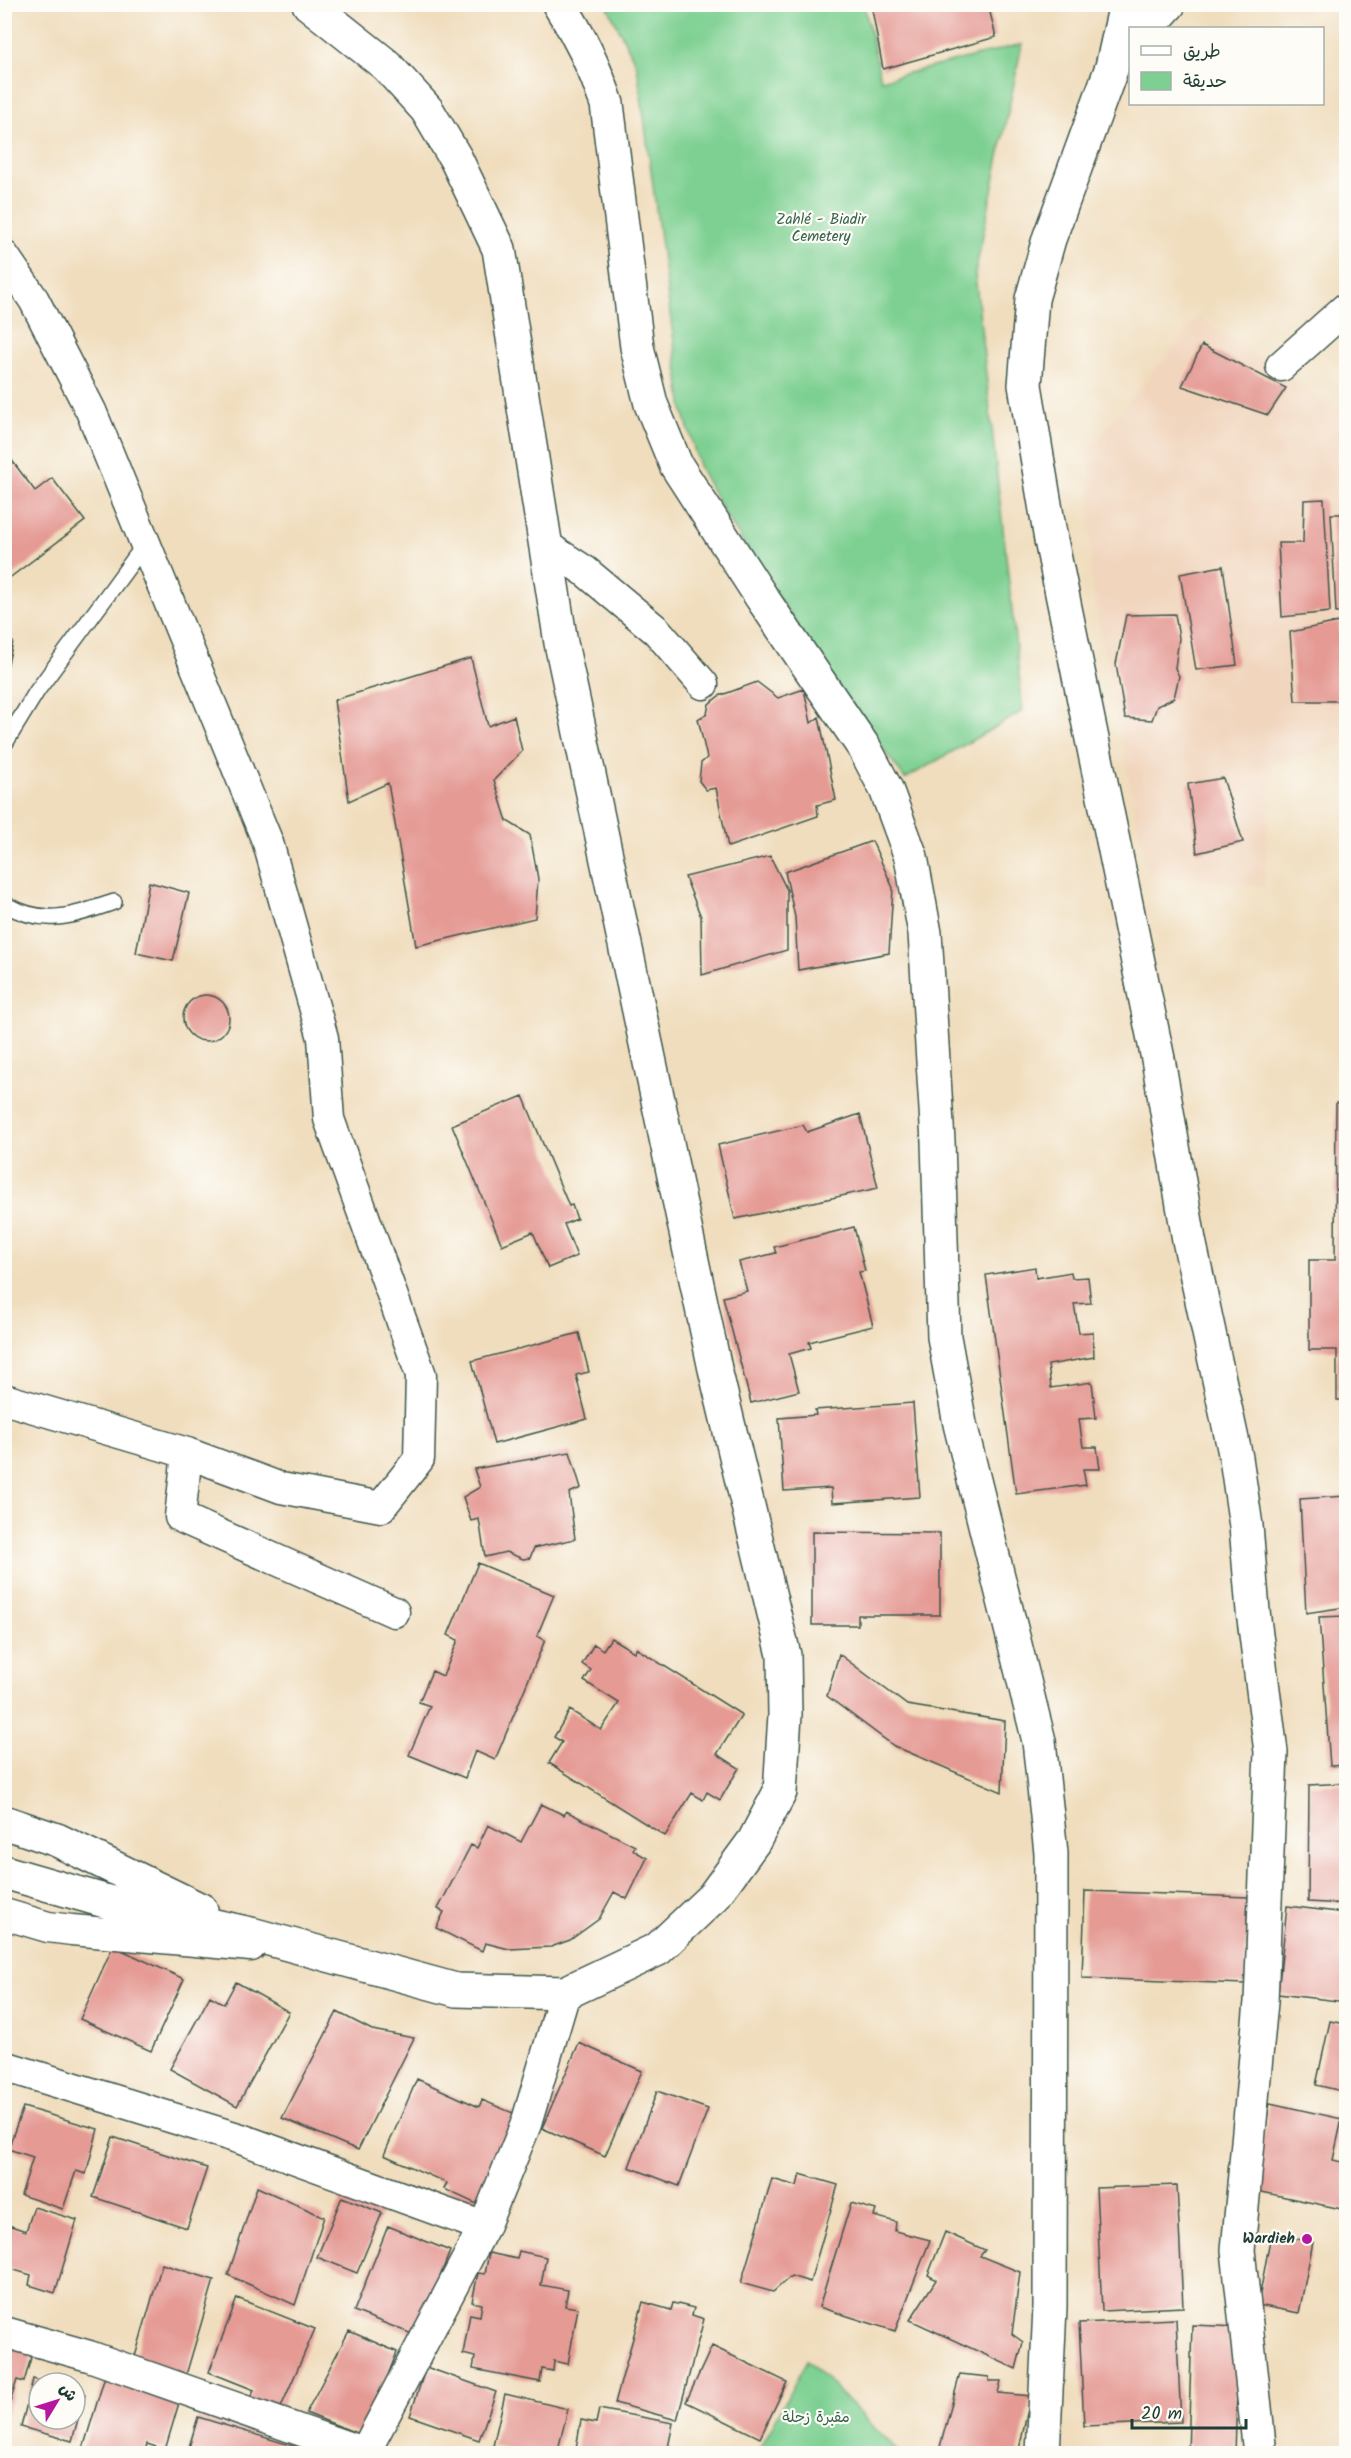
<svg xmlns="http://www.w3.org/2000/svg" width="1351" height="2458" viewBox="0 0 1351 2458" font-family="Kalam,'Playpen Sans Arabic',sans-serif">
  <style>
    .built { fill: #f1d5bd }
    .green { fill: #7ed092; stroke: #4e8663; stroke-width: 1.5 }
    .building { fill: #e59a94 }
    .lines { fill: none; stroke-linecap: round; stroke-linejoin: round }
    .lane-casing { stroke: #3e5549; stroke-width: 18 }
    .street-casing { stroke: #3e5549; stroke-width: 33 }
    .secondary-casing { stroke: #3e5549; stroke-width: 36 }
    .lane { stroke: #fff; stroke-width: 15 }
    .street { stroke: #fff; stroke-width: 30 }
    .secondary { stroke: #fff; stroke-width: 33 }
    .poi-dot { fill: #b5179e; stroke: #fdfcf7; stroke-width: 2 }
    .labels { text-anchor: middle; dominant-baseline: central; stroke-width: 4.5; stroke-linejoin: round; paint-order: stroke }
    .park-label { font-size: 15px; fill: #37624c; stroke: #fdfcf7 }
    .poi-label { font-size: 15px; font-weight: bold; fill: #1f3d34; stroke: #fdfcf7; text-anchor: end }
  </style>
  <rect width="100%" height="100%" fill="#fdfcf7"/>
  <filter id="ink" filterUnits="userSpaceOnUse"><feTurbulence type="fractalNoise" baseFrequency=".0167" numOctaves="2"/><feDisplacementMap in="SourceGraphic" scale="12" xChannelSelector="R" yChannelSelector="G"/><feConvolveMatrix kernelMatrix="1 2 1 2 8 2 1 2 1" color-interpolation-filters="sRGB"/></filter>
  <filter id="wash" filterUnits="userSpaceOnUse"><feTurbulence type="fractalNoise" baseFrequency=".008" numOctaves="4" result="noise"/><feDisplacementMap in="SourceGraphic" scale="24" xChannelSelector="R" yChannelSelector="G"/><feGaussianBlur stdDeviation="1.35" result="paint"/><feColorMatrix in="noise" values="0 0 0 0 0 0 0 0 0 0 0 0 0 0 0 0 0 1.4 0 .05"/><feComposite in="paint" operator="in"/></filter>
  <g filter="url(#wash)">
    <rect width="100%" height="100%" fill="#f0ddbd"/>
    <path class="built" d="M1198,317L1333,407L1346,410V743L1272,764L1264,886L1147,874L1091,581L1090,448Z"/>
    <path class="green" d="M607,5H864L881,80L1022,44L975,274L1023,711L905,779L820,661L723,511L699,466L683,410L637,66Z
      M807,2360L900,2453H758Z"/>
    <g id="blocks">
      <path class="building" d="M871,4H988L996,37L883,69Z
        M1202,345L1286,388L1268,415L1182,386Z
        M4,450L35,491L52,478L85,521L8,579L4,574Z
        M1324,499L1330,612L1282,617L1278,543H1303L1304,500Z
        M1331,514H1346V612L1336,613Z
        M1223,566L1237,665L1196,670L1180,574Z
        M1175,614L1179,638L1175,668L1179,676L1174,698L1157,706L1152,720L1125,718L1116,664L1126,615Z
        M1339,622L1346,701H1295L1290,632Z
        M4,640L13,642L6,672H4Z
        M471,658L488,726L514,716L522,751L494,780L507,821L530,835L538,879L535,918L416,946L388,783L349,801L334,700Z
        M757,682L778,698L804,689L811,723L819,717L836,800L817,805L818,816L728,847L716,788L706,790L699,781L701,763L707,758L698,719L707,714L709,704L719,696Z
        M1223,778L1243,842L1197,853L1188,784Z
        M872,841L893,888L889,953L798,970L795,917L785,872Z
        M770,856L787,890V950L702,975L701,917L685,877Z
        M149,882L189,893L173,961L136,953Z
        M183 1018a23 23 0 1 1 46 0a23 23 0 1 1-46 0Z
        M523,1096L569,1206L572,1205L577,1219L564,1224L577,1256L548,1268L533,1232L502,1245L452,1125Z
        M1336,1103H1346V1400H1337V1350H1309V1260H1335Z
        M860,1114L878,1188L735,1219L718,1145L803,1125L807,1132Z
        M854,1227L865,1271L859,1272L873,1326L809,1342L811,1348L789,1354L799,1391L751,1403L723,1297L747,1291L739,1262L776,1253L774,1247Z
        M1035,1267L1036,1278L1071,1272L1072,1278L1088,1277L1091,1303L1074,1304L1079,1333L1093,1332L1094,1357L1048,1365L1051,1388L1092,1382L1096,1418L1079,1419L1083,1447H1097L1100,1469H1083L1086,1485L1016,1494L986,1275Z
        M579,1333L589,1372L576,1375L587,1419L494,1444L472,1361Z
        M913,1403L920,1497L832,1503L831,1488L784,1491L779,1418L816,1415L815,1410Z
        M570,1452L581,1488L569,1493L575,1539L534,1548L530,1558L523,1559L506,1552L485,1557L479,1519L471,1521L463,1497L480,1487L474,1469Z
        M1346,1496V1607L1306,1613L1300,1499Z
        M812,1532L940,1533V1615H858V1625H812Z
        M478,1563L554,1595L537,1636L545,1640L495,1760L475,1751L465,1778L409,1755L430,1706L419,1702L432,1671L443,1676L458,1640L448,1635Z
        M1346,1616V1765L1330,1766L1319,1617Z
        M611,1638L634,1652L636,1648L742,1715L717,1754L739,1768L720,1800L707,1792L703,1800L692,1793L665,1836L549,1763L562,1742L554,1737L570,1710L601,1730L619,1703L584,1681L591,1670L582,1664L594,1644L603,1650Z
        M839,1654L907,1705L1005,1721L1002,1792L894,1746L827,1696Z
        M1346,1783V1904L1308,1902L1309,1785Z
        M541,1804L564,1815L566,1811L635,1846L633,1850L647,1858L627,1899L614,1892L599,1919L570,1940L551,1947L509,1949L485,1943L482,1951L436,1928L444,1912L438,1909L471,1845L477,1848L488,1825L521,1842Z
        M1085,1891L1248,1897L1245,1984L1082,1978Z
        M1287,1906L1346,1913V2002L1278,1994Z
        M113,1946L184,1979L151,2051L80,2019Z
        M236,1982L289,2012L237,2106L170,2069L210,1996L224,2004Z
        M337,2012L372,2030L414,2038L358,2150L282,2118Z
        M1330,2021L1346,2024V2092L1316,2085Z
        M579,2043L642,2071L605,2156L542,2128Z
        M417,2079L479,2107L482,2100L520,2116L481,2206L444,2189L447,2183L384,2155Z
        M657,2091L708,2109L679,2186L629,2167Z
        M1270,2103L1342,2119L1333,2160L1346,2163V2210L1252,2190Z
        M23,2107L98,2129L86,2174L76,2171L63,2209L21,2195L33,2157L8,2149Z
        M113,2137L207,2168L187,2228L93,2197Z
        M800,2174L838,2185L810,2282L791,2276L773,2292L741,2283L772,2179L797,2186Z
        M1177,2185L1183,2307L1102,2311L1096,2188Z
        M257,2187L324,2217L295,2305L228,2275Z
        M342,2197L382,2213L357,2273L317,2257Z
        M851,2203L876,2210L874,2216L896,2222L895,2231L930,2240L895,2331L819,2307Z
        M34,2207L77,2220L55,2293L29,2285L31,2275L4,2267V2239L8,2225L26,2231Z
        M388,2226L450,2251L417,2336L354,2311Z
        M945,2232L985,2250L980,2256L1020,2272L1012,2334L1023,2342L1016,2369L910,2320L936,2280L928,2275Z
        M1271,2234L1313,2242L1299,2313L1258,2305Z
        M519,2251L546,2257L541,2285L568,2290L565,2306L578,2308L568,2364L554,2361L553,2371L542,2369L540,2382L473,2369L475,2357L463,2354L470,2314L480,2316L482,2304L472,2302L478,2273L485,2274L489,2253L517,2259Z
        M162,2264L214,2280L186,2375L134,2360Z
        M237,2298L315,2329L278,2414L247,2403L254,2390L209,2372Z
        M643,2302L671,2310L673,2303L694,2308L692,2315L704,2319L677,2420L615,2403Z
        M1176,2319L1181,2422L1084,2426L1079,2323Z
        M1192,2325L1239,2327L1235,2454H1188Z
        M349,2331L397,2352L364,2436L306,2413Z
        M4,2345L32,2354L24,2382L17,2380L5,2419Z
        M712,2346L787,2382L760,2438L686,2402Z
        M426,2367L496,2392L479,2440L410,2416Z
        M106,2373L181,2396L165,2450L147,2444L144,2454L111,2451L110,2454L82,2452Z
        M960,2374L989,2377V2381H1001L998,2393L1031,2396L1018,2454H938Z
        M33,2379L44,2382L39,2383V2419H75V2391L85,2394L72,2441L21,2427Z
        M505,2394L568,2409L557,2454H523L493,2446Z
        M599,2409L673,2423L668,2448L690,2454H575L581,2420L596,2423Z
        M198,2417L316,2453V2454H187Z"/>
    </g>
  </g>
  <g filter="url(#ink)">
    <use href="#blocks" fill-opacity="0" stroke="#3e5549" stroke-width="1.5"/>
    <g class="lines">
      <defs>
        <path id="lane" d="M4,745L37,691L145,544
          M4,904C46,927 72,916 114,902"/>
        <path id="street" d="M4,256L34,300L91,411L268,843L323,1038L329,1119L421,1375L419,1459L381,1507L281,1488L187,1453L4,1399
          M1281,366L1346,308
          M545,545L585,571L657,631L703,684
          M187,1453L180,1517L394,1612
          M4,1914L48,1927L72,1930L251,1946
          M4,2066L241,2139L484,2227
          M4,2332L89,2356L365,2453
          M364,2454L484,2227L526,2124L565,1993"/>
        <path id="secondary" d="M559,4C580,36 595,68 607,104L637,347L651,404L676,465L762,598L865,749L886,789L911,857L925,933L938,1141L944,1337L960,1424L1039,1741L1051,1853L1050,2307L1043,2454
          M1126,4L1112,67L1049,239L1032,299L1025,385L1051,540L1158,1059L1189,1240L1236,1458L1246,1526L1253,1611L1271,1752L1261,2002L1238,2250L1260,2454
          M1147,28L1169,4
          M4,1822L57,1840L201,1910
          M4,1872L108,1902L251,1934L456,1990L565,1993L658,1949L713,1897L754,1841L780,1792L785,1715L784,1655L715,1369L561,643L499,249L456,159L427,110L386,65L309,4"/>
      </defs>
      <use href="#lane" class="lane-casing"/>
      <use href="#street" class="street-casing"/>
      <use href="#secondary" class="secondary-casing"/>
      <use href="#lane" class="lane"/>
      <use href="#street" class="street"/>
      <use href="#secondary" class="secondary"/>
    </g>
  </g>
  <circle class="poi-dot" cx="1307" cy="2239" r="6"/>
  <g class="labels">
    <g class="park-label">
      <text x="821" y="220">Zahlé - Biadir<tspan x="821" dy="17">Cemetery</tspan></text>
      <text x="816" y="2418">مقبرة زحلة</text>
    </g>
    <g class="poi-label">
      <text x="1295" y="2239">Wardieh</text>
    </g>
  </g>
  <rect width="1351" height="2458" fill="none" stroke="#fdfcf7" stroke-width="24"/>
  <rect x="1129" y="27" width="195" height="78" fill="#fdfcf7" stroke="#a4b0a9" stroke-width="1.5"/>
  <rect x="1141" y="46" width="30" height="9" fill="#ffffff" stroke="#a4b0a9" stroke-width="1.5"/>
  <text x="1183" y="57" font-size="18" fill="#1f3d34">طريق</text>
  <rect x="1141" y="72" width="30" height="18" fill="#7ed092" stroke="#a4b0a9" stroke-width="1.5"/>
  <text x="1183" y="87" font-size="18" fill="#1f3d34">حديقة</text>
  <g transform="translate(57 2401) rotate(52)"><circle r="28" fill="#fdfcf7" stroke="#a4b0a9" stroke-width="1.5"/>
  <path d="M0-4.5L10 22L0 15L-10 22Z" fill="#b5179e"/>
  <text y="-9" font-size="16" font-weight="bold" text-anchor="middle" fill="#1f3d34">ش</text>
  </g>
  <path d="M1132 2419v9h114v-9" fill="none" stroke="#1f3d34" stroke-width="3"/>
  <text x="1141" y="2419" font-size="18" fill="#1f3d34" stroke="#fdfcf7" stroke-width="4.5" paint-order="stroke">20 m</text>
</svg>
